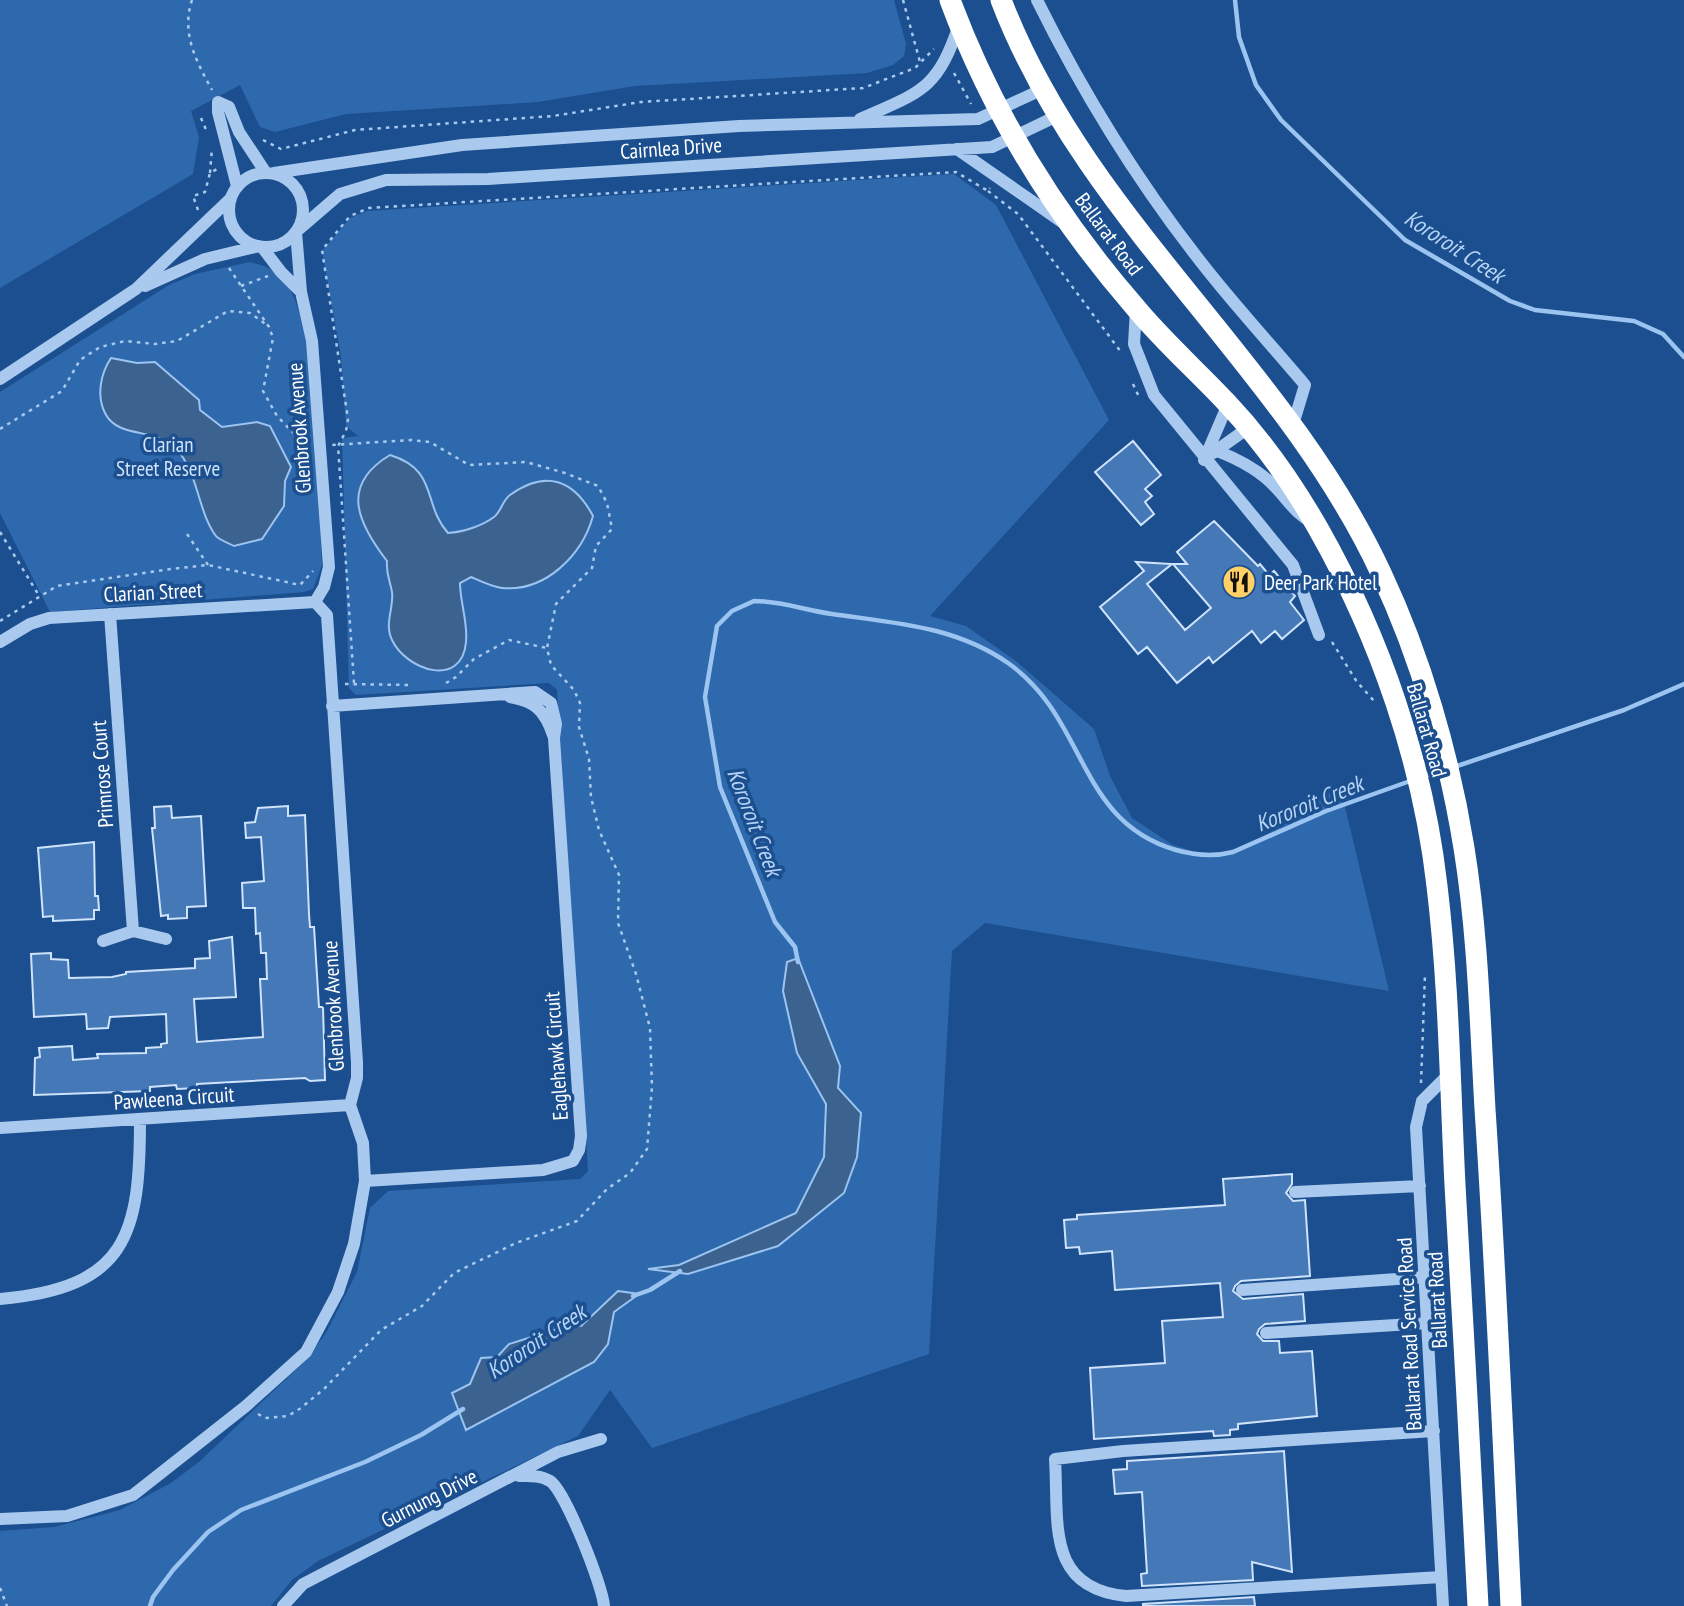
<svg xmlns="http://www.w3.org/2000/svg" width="1684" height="1606" viewBox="0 0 1684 1606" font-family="'PT Sans Narrow',sans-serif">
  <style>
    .green { fill: #2e69ad }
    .water { fill: #3c6290; stroke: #9cc4f0; stroke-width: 2 }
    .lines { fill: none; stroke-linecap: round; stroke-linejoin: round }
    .stream { stroke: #9cc4f0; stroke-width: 4.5 }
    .building { fill: #4478b7; stroke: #cfe3fa; stroke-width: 2 }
    .path { stroke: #a9c9ee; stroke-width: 2.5; stroke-dasharray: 3.5 5; stroke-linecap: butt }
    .minor { stroke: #a9c9ee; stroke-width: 12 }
    .highway { stroke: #fff; stroke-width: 21 }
    .labels { text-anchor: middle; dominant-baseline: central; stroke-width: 7; stroke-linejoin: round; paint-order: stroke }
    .street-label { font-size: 21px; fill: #fff; stroke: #1b4f8f }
    .park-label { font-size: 21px; fill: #cfe3fa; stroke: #1b4f8f }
    .poi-label { font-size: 21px; fill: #fff; stroke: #1b4f8f; text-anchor: start }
    .water-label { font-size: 23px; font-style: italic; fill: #b5d3f5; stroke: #1b4f8f }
  </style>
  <rect width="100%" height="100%" fill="#1b4f8f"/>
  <path class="green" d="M0,0H894L906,44L904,56L893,65L867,73L635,86L538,102L346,114L275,132L260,127L240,85L191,111L199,137L193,174L0,288Z
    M954,174L996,205L1109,420L930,616L966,626L1016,661L1094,729L1110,776L1132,818L1173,845L1200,853L1228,852L1263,837L1340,786L1389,991L985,923L952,951L929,1354L652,1448L610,1390L578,1436L318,1561L292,1580L271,1606H0V1531L54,1527L120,1510L171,1483L200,1461L303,1363L326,1333L357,1272L370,1208L388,1191L580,1179L588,1171L557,690L549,683L356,695L349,688L342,438L358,436L346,426L341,356L322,251L350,218L367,211Z
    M250,262C265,266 277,270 286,283C319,327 318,504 322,565L313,589L304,592L50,612L0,513V392L169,285L195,274Z"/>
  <path class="water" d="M111,358L137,363L155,362L199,400L200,410L222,427L257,422L270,426L291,467L285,481L284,506L262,539L234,546C229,543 219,540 216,536C195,508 199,461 166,441C148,430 116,436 105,413C96,395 101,373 111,358Z
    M390,455C439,470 422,504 448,533C463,532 482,526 494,517C501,512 502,501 510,495C546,469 574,480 593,516C582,555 546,592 502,588C492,587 480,581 471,577L460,583C460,602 468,622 466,642C462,689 406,670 392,640C384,624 394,608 392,592C390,580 386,575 387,561C357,522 340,485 390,455Z
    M798,958L840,1066L838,1088L861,1113L857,1157L844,1193L778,1246L688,1274L648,1269L679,1265L796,1213L824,1157L826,1104L797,1053L783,991L787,962Z
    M618,1291L639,1294L614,1312L608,1344L594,1362L466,1430L452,1393L470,1384L481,1358L497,1357L509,1344L563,1327L581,1326Z"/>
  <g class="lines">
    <path class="stream" d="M1235,0L1239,37L1256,85L1281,120L1405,240L1510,301L1535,310L1634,321L1663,334L1684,357
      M1454,767L1624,710L1684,684
      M1424,776L1443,770
      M798,962L795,947L775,922L720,787L705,697L717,626L732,611L754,601C780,601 805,610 832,614C894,623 955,626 1008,663C1088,719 1076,821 1176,850C1194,855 1214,857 1233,852L1326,811L1413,780
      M633,1296L650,1290L680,1271
      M150,1606L153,1597L173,1570L208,1532L241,1510L365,1462L421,1435L463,1409"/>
  </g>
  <path class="building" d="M1133,441L1161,475L1145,489L1152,496L1145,502L1154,514L1141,525L1095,472Z
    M1214,521L1258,566L1260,564L1269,575L1274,571L1295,596L1290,602L1304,620L1282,639L1275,631L1261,643L1252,631L1213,663L1209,657L1177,683L1147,647L1138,654L1100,607L1144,571L1136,562L1172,564L1147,584L1185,630L1211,608L1173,564H1187L1177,552Z
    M171,806L172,818L201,816L206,906L187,907V918L168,919V915L161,916L152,828H155L154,807Z
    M288,806V816L305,815L309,914L310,927H314L319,1007H323L325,1080L310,1081L305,1078L197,1084V1088L177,1089L176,1085L150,1087V1091L34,1095L35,1058L40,1057L39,1048L72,1046L73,1060L98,1058L97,1054L146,1053V1048L161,1047V1044L167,1043L166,1014L110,1017L108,1028L87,1029L86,1014L34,1017L31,954L51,953V959L68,960L69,978L112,977L126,974V972L195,968V959L210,958L209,941L232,937L236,997L194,999L197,1042L263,1037L260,979H267L266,953H261L260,933L256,934L255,908H243L242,883L264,881L261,837L246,838L245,823L255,822L258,808Z
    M94,842L95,896H98L99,910H94V919L53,921V916L43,917L38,848Z
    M1292,1174V1184L1286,1193L1293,1201L1305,1200L1310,1276L1241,1281L1235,1286L1233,1291L1243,1299L1303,1294L1305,1321L1265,1324L1259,1329L1257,1334L1263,1341H1279L1280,1353L1312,1351L1317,1416L1238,1424V1429L1230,1430V1435L1214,1436L1213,1431L1094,1439L1090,1368L1165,1363L1162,1321L1223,1317L1220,1283L1115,1290L1112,1251L1080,1254L1079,1247L1066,1248L1064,1220L1077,1219V1215L1225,1205L1223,1179Z
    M1284,1451L1292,1572L1252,1562L1253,1580L1142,1586L1141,1574L1147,1573L1142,1492L1115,1494L1113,1470L1127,1469V1461Z
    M1254,1597L1255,1606H1143V1604Z"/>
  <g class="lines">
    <path class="path" d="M192,0C181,33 196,61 212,90
      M903,0L920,62
      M954,73L971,104
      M201,118L207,132
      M263,140L281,149L355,130L553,116L641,102L863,88L915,68L934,49
      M210,173L212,148
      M988,191L1018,214L1121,352
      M198,210L193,196L205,192L210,173L219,168
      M229,268L269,327L273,338L263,391L277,416L305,445
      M241,286L268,276
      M1133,384L1140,399
      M0,429L62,391L80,360L100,347L125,341L155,344L177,341L228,311L250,313L267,325
      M0,532L38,594
      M187,534L208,565
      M0,621L57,586L171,569L208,565L300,585L313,571
      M1332,642L1357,682L1375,702
      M354,683L338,446L346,431L348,419L322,250L350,216L369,208L956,172L988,191L990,188
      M446,683L456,677L474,659L509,640L547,648
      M345,684L409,685
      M1421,1083L1425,974
      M258,1414L265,1418L288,1416L301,1408L325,1388L381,1330L422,1306L454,1273L516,1243L577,1221L607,1189L630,1173L647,1149L652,1087L650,1028L636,974L618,923L619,875L599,830L591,797L589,759L579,727L580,703L574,690L551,665L547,648L556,604L592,568L596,546L612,529L607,503L598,486L565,473L526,462L469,465L430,442L411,440L332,445
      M0,1588L7,1606"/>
    <path class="minor" d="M1037,0C1084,95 1141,187 1208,271C1239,310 1273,347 1305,385L1292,428
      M860,119C920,92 937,91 959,25
      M957,149L1062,222
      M274,173L462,145L739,126L978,119L1041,90
      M229 210a37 37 0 1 1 74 0a37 37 0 1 1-74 0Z
      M237,186L218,112V102L229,107L239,132L266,173
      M297,231L340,194L386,180L488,179L992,147L1057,116
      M262,247L281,272L301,292
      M145,286L205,259L259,246
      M1136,309L1134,344L1154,395L1293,565L1319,635
      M0,379L136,289L230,199
      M1217,451C1238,459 1262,472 1277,489C1290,503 1296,514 1313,523
      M1213,453L1248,428
      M1204,460L1228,404
      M110,614L133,931
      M0,642L30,624L49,618L315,602
      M510,697C535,701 545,711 553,735
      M332,706L535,692L551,703L556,724L554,738L581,1136L579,1150L573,1161L543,1170L365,1181
      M103,941L133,931L166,939
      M0,1128L350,1105
      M1295,1192L1420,1186
      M1242,1290L1425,1277
      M0,1299C127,1288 140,1235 140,1120
      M1266,1333L1428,1323
      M1434,1431L1123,1451L1055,1459C1059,1522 1045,1588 1126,1596L1441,1577
      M519,1476C530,1476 540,1475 550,1481C565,1490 603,1587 604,1606
      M0,1519L67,1516L133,1495L246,1406L306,1352L338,1292L354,1244L365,1181L363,1143L350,1105L357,1078V1062L327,615L315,602L324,587L329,567L312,341L301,292L296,232
      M283,1606L303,1584L558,1452L601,1439
      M1443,1606L1416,1127L1422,1101L1450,1073"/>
    <path class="highway" d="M950,0C992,113 1056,216 1135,307C1163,341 1196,370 1226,402C1262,440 1293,484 1319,530C1380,638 1423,762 1437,886C1449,985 1450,1085 1455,1185C1463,1325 1471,1466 1478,1606
      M1001,0C1085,220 1284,364 1381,573C1421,658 1449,755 1464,848C1478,934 1480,1022 1485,1109C1496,1274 1503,1440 1511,1606"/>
  </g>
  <defs>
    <symbol id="restaurant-disc" viewBox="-11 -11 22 22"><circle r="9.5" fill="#ffd166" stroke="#1b4f8f"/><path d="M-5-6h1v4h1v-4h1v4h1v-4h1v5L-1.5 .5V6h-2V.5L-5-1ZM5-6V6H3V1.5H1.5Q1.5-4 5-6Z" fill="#111"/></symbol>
  </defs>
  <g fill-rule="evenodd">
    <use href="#restaurant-disc" x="1220" y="563" width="38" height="38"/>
  </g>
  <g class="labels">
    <g class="street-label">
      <text transform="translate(671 148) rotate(-4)">Cairnlea Drive</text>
      <text transform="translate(1109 234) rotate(53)">Ballarat Road</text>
      <text transform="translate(299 428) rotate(-94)">Glenbrook Avenue</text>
      <text transform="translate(153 592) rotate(-3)">Clarian Street</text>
      <text transform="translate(1427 730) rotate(74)">Ballarat Road</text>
      <text transform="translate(102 774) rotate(-94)">Primrose Court</text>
      <text transform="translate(333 1006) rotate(-93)">Glenbrook Avenue</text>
      <text transform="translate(556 1056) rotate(-94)">Eaglehawk Circuit</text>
      <text transform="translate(174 1098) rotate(-4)">Pawleena Circuit</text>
      <text transform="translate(1437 1300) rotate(-93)">Ballarat Road</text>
      <text transform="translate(1409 1334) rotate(-93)">Ballarat Road Service Road</text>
      <text transform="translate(429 1498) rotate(-27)">Gurnung Drive</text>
    </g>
    <g class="park-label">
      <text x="168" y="444">Clarian<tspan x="168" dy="24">Street Reserve</tspan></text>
    </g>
    <g class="poi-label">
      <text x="1264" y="582">Deer Park Hotel</text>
    </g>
    <g class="water-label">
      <text transform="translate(1455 246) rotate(33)">Kororoit Creek</text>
      <text transform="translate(1309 803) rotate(-22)">Kororoit Creek</text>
      <text transform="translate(755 822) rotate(69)">Kororoit Creek</text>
      <text transform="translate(536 1341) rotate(-34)">Kororoit Creek</text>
    </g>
  </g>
</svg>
